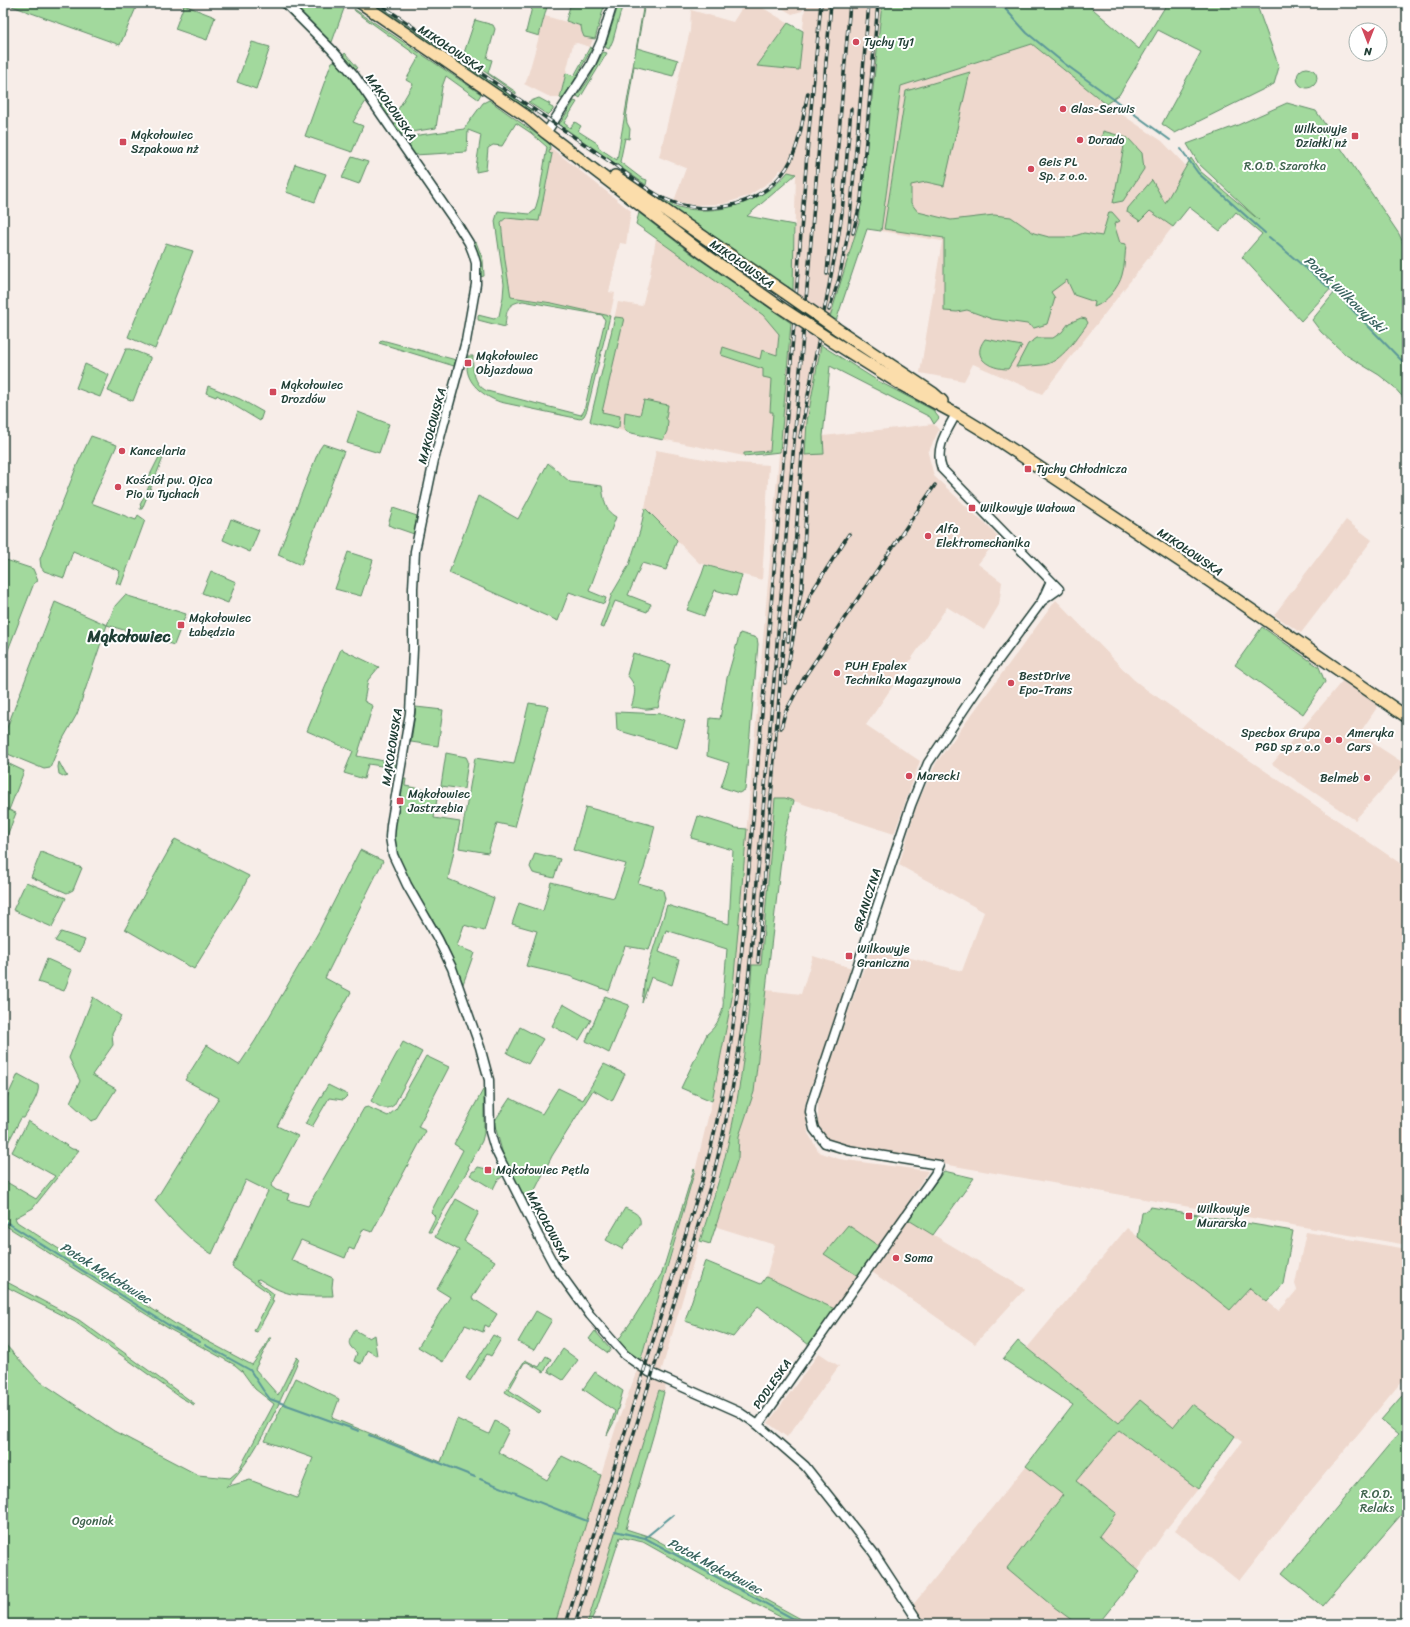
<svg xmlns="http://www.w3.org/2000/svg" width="1410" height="1627" viewBox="0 0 1410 1627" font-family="Sriracha,sans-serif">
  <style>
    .built { fill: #eed8cd }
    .green { fill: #a2d99d; stroke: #608b68 }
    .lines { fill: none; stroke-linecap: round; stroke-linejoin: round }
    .stream { stroke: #5c9899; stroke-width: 2 }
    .minor-casing { stroke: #1f3d34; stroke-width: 11 }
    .major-casing { stroke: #1f3d34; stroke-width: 14 }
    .minor { stroke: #fff; stroke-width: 8 }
    .major { stroke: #fbddab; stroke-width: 11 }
    .rail-casing { stroke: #1f3d34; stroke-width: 3.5 }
    .rail { stroke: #fff; stroke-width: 2; stroke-dasharray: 6; stroke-linecap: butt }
    .major-bridge-casing { stroke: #1f3d34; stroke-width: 14; stroke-linecap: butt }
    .major-bridge { stroke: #fbddab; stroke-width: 11 }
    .poi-dot { fill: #d1495b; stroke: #fff; stroke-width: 1.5 }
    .labels { text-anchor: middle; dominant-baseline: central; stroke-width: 4; stroke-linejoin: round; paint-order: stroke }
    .poi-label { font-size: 12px; fill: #1f3d34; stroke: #fff; text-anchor: start }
    .street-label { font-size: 12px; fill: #1f3d34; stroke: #fff }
    .park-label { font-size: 12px; fill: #40644e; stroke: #fff }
    .water-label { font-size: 13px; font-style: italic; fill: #38635e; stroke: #fff }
    .district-label { font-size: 16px; font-weight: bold; fill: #1f3d34; stroke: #fff }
  </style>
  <rect width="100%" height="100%" fill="#f7ede8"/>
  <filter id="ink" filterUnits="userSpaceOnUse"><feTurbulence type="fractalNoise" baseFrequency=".025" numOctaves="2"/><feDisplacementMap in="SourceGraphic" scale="8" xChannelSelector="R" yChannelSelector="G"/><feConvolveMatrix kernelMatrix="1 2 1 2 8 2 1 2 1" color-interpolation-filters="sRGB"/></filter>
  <g filter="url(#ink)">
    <path class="built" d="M745,3H755L788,23L758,66L799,70L805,7L802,11L792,14L773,3H882L859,222L820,349L807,422L824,454L823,436L934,424L939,430L928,453L934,476L999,537L978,564L1002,582L999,605L984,630L947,607L866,725L920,761L894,834L785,798H775L761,966L752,965L743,1061L732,1127L728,1145L661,1372L659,1381L666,1384L664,1392L659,1390L587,1624H555L616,1427L642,1357L665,1277L695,1171L712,1101L732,998L793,293L796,174L780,170L771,181L748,196L723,204L694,205L674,201L686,168L659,157L690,31L691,10L733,22Z
      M545,16L581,26L582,32L584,37L593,39L590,47L577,43L573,44L560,98H552L524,84L526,82Z
      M1032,44L1106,104L1162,141L1186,166L1165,204L1182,215L1042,394L973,364L964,381L920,373L942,241L881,231L901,86Z
      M550,147L631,211L626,244L620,243L609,292L615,293L610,316L552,303L510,297L505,260L501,222L506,218L539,221L552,154L549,153Z
      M656,238L763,315L779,334L771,412H773L770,451L744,453V456L627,432L593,423L590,421L618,302L642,306L650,275Z
      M656,450L720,462L769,465L762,580L699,563L645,508Z
      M1346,520L1372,540L1301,633L1274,615Z
      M1056,600L1133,679L1147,690L1407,868V1245L846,1147L825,1139L818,1124V1104L822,1086L871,948L962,971L984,912L899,865L916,807L936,763Z
      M1343,680L1378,706L1359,734L1405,764L1355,820L1272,764Z
      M813,956L852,968L805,1104L808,1133L819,1152L839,1159L928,1171L880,1247L825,1254L858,1276L837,1310L766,1277L775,1245L714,1226L738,1158L739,1136L754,1092L766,990L801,994Z
      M907,1219L1025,1289L975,1344L872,1272Z
      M1127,1228L1230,1310L1250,1287L1279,1311L1297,1290L1295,1284L1306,1232L1407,1249V1375L1289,1517L1239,1581L1175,1530L1242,1442L1192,1404L1173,1427L1119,1423L1027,1348Z
      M819,1353L839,1366L787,1437L768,1423Z
      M1119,1430L1198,1489L1168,1527L1138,1570L1099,1536L1116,1513L1076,1481Z
      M1026,1466L1064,1495L1007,1568L1050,1604L1077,1624H925L912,1606Z"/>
    <path class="green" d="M13,3H138L120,45L12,6Z
      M289,3H292L298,8L302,3H346L332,42L330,43Z
      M371,3H374L533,111H530Z
      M533,3H548L539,36L526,32Z
      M575,3H605L595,39L584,37L582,32L581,26L566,21L570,6H574Z
      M619,3H623L613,40L609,49L605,47Z
      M644,3H645L637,48L678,60L673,76L634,66L626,117L627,123L630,129L629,139L625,138L620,162L641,178L647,180L646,185L560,125L559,122H561L574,101L577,102L564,123L570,128L575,122L581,126L578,131L597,143L599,148L617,160Z
      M882,3H1086L1139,49L1165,7L1166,3H1256L1279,67L1274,84L1175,133L1162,124L1201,52L1158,30L1119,95L1106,104L1032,44L901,86L881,231L867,229L836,321L830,317L859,222Z
      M184,5L215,17L207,40L175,29Z
      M354,9L481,94L478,99L446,76L442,87L436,128L411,132L401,135L394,126L396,121L393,118L413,84L406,80L419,57L355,11Z
      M475,20L493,25L495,29L487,58L492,60L488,73L516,92V94L463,56Z
      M788,23L803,31L799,70L757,66Z
      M252,42L270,47L256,89L237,82Z
      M590,47L592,48L574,81L562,99L560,98L566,73L574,76Z
      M603,52L607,53L580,98L577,96L588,81Z
      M345,53L358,68L355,69L343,56Z
      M336,61L346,72L366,101L353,122L363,126L352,152L305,136L331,64L332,62Z
      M1297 78a10 10 0 1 1 20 0a10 10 0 1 1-20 0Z
      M970,72L944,186L926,182L911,185V203L918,212L951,220L994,215L1011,217L1034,233L1049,237H1071L1084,233L1102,236L1109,212H1112L1120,221L1114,224L1120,243L1126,244C1125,254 1125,265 1122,275C1119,287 1106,303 1094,307L1095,302L1074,295L1067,280L1051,292L1055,298L1047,324L1034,328L1027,324L992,319L967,310L957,312L944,311V238L884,229L906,91Z
      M372,86L391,114L387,116L377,102L378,100L375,97L374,98L368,89Z
      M539,98L550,104L549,106L553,108V110L548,115L528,102Z
      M489,100L549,143L550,147L549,153L552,154L539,221L506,218L501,222L505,260L511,297L552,303L610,316L587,410L584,416L580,419L500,402C486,397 469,386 467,369C467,365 468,360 468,356H473C472,369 474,385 487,391L581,415L584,411L605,320L602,315L523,301C505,304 507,311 505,327L478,320V315L494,319L499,316L503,297L504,284L495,221L498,211L530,214L535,210L539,196L547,147L531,133L516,123L502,146L493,145L488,148L486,170L476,172V167L481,135L468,130L467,152L414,155L408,147L411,144L407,139L412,136L464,129L483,103Z
      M1287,103L1316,111L1399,234L1407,252V402L1393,386L1379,375L1346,355L1321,332L1312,320L1339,287L1335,284L1301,321L1242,257L1262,234L1236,212L1220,231L1189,207L1173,227L1150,211L1140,221L1127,212L1128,208L1152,180L1165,203L1191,158L1200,171L1259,220L1199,164L1187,144L1238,125Z
      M1103,131L1128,138L1142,153L1144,169L1123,201L1113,203L1124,146L1101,140Z
      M352,157L368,162L359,184L342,178Z
      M295,164L326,174L315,202L286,192Z
      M788,172L796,174L747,216L794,225L793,293L657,200L658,198C665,201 671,205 678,207C716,217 763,203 788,172Z
      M639,213L692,254L791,323L780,452L744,456V453L770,451L773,412H770L772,379L763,377V369L721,355L723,347L760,359L762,350L777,355L779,334L763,315L636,224Z
      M476,242L483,260L484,276L480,277V269L472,243Z
      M166,243L193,251L155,349L128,337Z
      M615,317L624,318L602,412L620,416L619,427L617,429L593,423L590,421Z
      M1081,318L1086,319L1088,323C1078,336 1061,363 1043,365C1034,366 1025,366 1016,367L1028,344L1037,338H1053L1062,332L1069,323Z
      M985,339L1022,346L1008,369C990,369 970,358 985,339Z
      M382,340L456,360L454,366L379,343Z
      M821,345L878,381L933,410L939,418L934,424L930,417L830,366L823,436L824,454L805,455L807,422Z
      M126,349H130L150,357V359L133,401L108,391Z
      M85,364L109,375L100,397L76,388Z
      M208,386L240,399L263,412L260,421L217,395L216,397L206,393Z
      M644,400L668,405L666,418L668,421L667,431L663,440L627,432L624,428L625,412L640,415Z
      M358,412L389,424L379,453L347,443Z
      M91,436L117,445L91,503L136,520L138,515L145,520L121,585L116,583L120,571L73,551L64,578L44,571L41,567L40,559L78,463Z
      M323,444L344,451L301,565L278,555L307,480L319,450Z
      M159,457L163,458L142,509H140L141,506L140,505L151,482L149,477Z
      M548,463L570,482L602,486C604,498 604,511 616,517L589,591L606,598L604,604L569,592L558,621L449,573L478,496C493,502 504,512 518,519Z
      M393,508L417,516L414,534L388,525Z
      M645,508L677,540L666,570L642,563L628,595L651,604L647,612L615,601L604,628L600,627L612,594L629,565L640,531Z
      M231,519L259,530L250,552L223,540Z
      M348,552L373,560L361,596L335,589Z
      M6,560L33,569L38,581L34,583L3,663V569Z
      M705,565L742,575L736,596L715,590L704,616L687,610L702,574Z
      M211,571L236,582L228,603L202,593Z
      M125,595L186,614L174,645L107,625L77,714L60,744L50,768L44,769L3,752V738L55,602L107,625L115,606Z
      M1262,627L1319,667L1325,682L1303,714L1235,665Z
      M740,633L757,638L758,644L745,790L739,793L721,787L729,763L707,756L710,718L720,719L727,678Z
      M341,649L379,667L368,680L364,701L373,706L357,756L395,763V768L368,764L364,779L344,773L353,751L307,731Z
      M633,653L670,664L658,708C653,707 653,709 648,709C642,710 637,706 631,708C635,693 638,687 627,675Z
      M529,703L548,706L515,827L497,823L488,853L459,848L475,758L514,764Z
      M416,707L443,710L438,746L411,742Z
      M616,712L664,714L685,721L677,748L617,730Z
      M446,753L466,757L468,761L464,789L441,786Z
      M3,761L24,771L9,810L16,813L3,846Z
      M59,762L66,775L68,776L65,777L59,774L58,767Z
      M402,779H406L405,786L438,792L434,818L460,822L448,879L494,898L484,931L464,925L457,946L474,953L463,984C454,961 445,940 433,920C418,895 398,870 395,840C393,829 396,816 398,804H401L402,796L400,795Z
      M775,798H785L794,801L784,835L754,1092L739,1136L738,1158L710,1244L700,1241C710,1209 721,1176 728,1144C742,1086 748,1024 752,965H761Z
      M586,807L655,826L644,869L638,883L663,890L665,899L649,950L625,946L609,991L569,976L526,966L537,931L512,924L519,903L543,911L551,882L614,898L626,864L573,850Z
      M698,816L736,828L747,829L732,998L712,1101L681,1088L707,1034C717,1027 725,1010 723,998L727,949L666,930L659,952L679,960L672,985L651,977L642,1003L645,976L667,905L729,924L733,850L691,838Z
      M175,839L249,876L238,898L194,969L125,929Z
      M360,850L383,861L325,978L351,992L277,1126L298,1136L271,1186L276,1190L289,1194L287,1200L308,1206L364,1108L368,1107L388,1116L396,1109L426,1056L449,1067L418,1127L426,1131L372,1232L363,1229L354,1250L349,1248L345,1258L301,1240L291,1260L333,1278L332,1287L333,1296C301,1296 288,1298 259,1279L256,1280L274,1294L272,1300L274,1301L257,1332L254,1331L270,1298L269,1293L232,1267L268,1191L246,1180L212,1254C189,1241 173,1221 155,1201L219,1098L185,1080L207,1045L239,1065L255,1041L318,933Z
      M41,852L82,868L73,890L67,893L31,877Z
      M535,853L560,859L554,878L533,873L530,867Z
      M26,882L66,898L52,927L13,910Z
      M61,932L85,940L80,952L55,941Z
      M47,959L72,970L64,991L38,982Z
      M605,996L629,1005L609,1053L586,1041Z
      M93,997L121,1016L112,1033L113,1045L92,1075L116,1089L97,1119L91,1121L70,1102L80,1081L69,1058Z
      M563,1004L591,1020L579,1040L552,1026Z
      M520,1027L543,1039L528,1064L507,1053Z
      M403,1042L422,1052L394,1105C385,1112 379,1106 371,1101Z
      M604,1064L625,1074L612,1101L593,1090L552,1156L536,1188L525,1201L504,1158L494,1122L510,1098L542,1114L558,1088L583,1100Z
      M18,1074L38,1085C41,1092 28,1112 24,1118H21L3,1152V1103L4,1104Z
      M328,1085L348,1095L343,1100L329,1098L312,1127L305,1124Z
      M484,1088V1133L482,1141L468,1167L469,1168L431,1232H428L435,1218L434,1215L431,1212L463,1150L454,1144Z
      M28,1121L72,1149L79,1150L33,1208L15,1218L17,1222L177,1325L252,1365L265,1347L269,1338H271L255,1369L278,1395L297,1357L299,1359C280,1401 258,1455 226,1487L250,1480L297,1498L313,1458L265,1441L296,1378L339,1399L332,1418L441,1462L457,1419L489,1434L495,1421L509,1430L498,1452L547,1480L562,1456L601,1475L555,1624H3V1342L38,1380L114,1431L198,1475L230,1478L238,1471L274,1404L255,1389L242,1371L235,1365L171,1330L3,1224V1180L36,1199L55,1176L12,1152Z
      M478,1167L487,1169V1171L493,1172V1170C498,1170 500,1172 503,1176L497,1181L493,1189L470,1175L473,1171H475Z
      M694,1169L695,1170L640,1362L617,1342L633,1319L662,1273Z
      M944,1171L974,1178L933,1235L907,1219Z
      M456,1199L479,1212L464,1241L495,1261L472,1298L497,1314L489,1327L485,1325L483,1332L465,1325L443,1362L418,1347L450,1297L437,1289L459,1250L435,1237Z
      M1151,1207L1293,1231L1283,1284L1267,1302L1250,1288L1230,1310L1138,1237L1142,1213Z
      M625,1208C633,1212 642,1214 640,1225L622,1249L606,1240Z
      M848,1225L880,1247L858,1276L824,1254Z
      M705,1261L761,1284L766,1277L837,1310L809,1345L758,1306L733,1337L685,1321Z
      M3,1280L79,1320L195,1404L194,1405L180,1397L75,1322L3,1285Z
      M536,1311L552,1320L534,1350L518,1342Z
      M355,1330L369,1338L374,1335L377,1356L367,1350L361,1364L354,1361L357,1353C346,1343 348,1343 355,1330Z
      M595,1331L611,1349L608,1353L589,1339Z
      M493,1335L501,1339L491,1356L487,1354L470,1381L466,1378Z
      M1018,1341L1119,1423L1140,1400L1173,1427L1192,1404L1235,1436L1198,1489L1119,1430L1076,1481L1116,1513L1099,1536L1140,1572L1098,1624H1077L1050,1604L1007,1568L1063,1495L1026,1466L1073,1405L1003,1359Z
      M563,1349L578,1360L563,1380L548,1371Z
      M546,1356L551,1359L544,1372L527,1362L524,1363L509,1390L541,1411L539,1413L505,1392L525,1360L539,1367Z
      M595,1372L623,1391L614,1422L607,1435L615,1411L583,1389Z
      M659,1390L664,1392L654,1433L626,1529L651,1537L810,1624H794L732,1592L643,1542L620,1537L597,1608L589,1624H587Z
      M1407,1390V1508L1322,1606L1282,1573L1398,1434L1381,1420Z"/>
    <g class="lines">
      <path class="stream" d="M1000,3L1027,33L1065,64L1170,140
        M1181,149L1198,173L1265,233
        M1269,237L1340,297L1407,366
        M3,1220L173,1328L200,1342
        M205,1345L250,1370L263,1390L270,1399L359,1431
        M369,1435L475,1477
        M480,1479L587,1521
        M615,1531L645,1538L803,1624
        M645,1538L673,1515"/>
      <defs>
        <path id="minor" d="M285,3L332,50L354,75L459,227L469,243L473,253L476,263V284L466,341L434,460L415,551L413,588V649L410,713L391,825L390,837L393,855L407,885L438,939L452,968L480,1047L489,1080L490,1132L495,1149L539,1237L554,1265L590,1315L625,1355L649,1372L739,1412L758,1425L805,1466L873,1552L920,1624
          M546,133L590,66L601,42L613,3
          M956,414C947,431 934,448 942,469L1059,589L1042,601
          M758,1425L935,1174L939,1165L848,1150L825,1143L814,1129L810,1112L811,1105L911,805L928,763L983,681L1042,601L1051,581"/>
        <path id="major" d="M361,3L526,116L546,133L700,251L780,307
          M615,176L784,292
          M837,329L933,393L942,401
          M832,341L902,385L956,414L989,434L1189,567L1407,717"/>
      </defs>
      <use href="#minor" class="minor-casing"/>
      <use href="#major" class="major-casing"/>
      <use href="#minor" class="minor"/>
      <use href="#major" class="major"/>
      <defs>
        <path id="rail" d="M378,3C438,44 498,85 558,126C577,139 596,152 615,165C631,177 647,190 665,199C709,219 769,205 791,160C801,139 803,115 808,93
          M853,233L861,200L863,175L878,3
          M827,274L850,3
          M829,310L839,279L849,229L869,3
          M800,437L838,239L842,213L851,109
          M801,621L811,593L849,534
          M788,641L803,441
          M785,683L802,587L807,493
          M781,728L785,713L805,676L935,485
          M758,962L784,633
          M566,1624L703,1178C725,1100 735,1019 743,938L785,440L808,141L821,3
          M575,1624L713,1177C732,1102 744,1029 751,953L831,3"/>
      </defs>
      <use href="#rail" class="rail-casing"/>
      <use href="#rail" class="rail"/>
      <defs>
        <path id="major-bridge" d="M784,292L837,329
          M780,307L832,341"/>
      </defs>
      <use href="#major-bridge" class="major-bridge-casing"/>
      <use href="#major-bridge" class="major-bridge"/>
    </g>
  </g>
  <g class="poi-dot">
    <circle cx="856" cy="42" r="4"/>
    <circle cx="1063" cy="109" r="4"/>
    <rect x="1351" y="132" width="8" height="8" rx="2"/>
    <circle cx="1080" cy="140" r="4"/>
    <rect x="119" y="138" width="8" height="8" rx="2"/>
    <circle cx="1031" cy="169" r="4"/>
    <rect x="464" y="359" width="8" height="8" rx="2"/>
    <rect x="269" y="388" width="8" height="8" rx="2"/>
    <circle cx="122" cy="451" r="4"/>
    <rect x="1024" y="465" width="8" height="8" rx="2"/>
    <circle cx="118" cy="487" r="4"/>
    <rect x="968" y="504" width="8" height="8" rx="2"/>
    <circle cx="928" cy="536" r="4"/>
    <rect x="177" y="621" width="8" height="8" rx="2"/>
    <circle cx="837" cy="673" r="4"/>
    <circle cx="1011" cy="683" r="4"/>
    <circle cx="1328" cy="740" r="4"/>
    <circle cx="1339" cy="740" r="4"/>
    <circle cx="909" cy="776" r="4"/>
    <circle cx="1367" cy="778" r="4"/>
    <rect x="396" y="797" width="8" height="8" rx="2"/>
    <rect x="845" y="952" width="8" height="8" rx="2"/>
    <rect x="484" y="1166" width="8" height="8" rx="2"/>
    <rect x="1185" y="1212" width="8" height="8" rx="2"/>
    <circle cx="896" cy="1258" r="4"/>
  </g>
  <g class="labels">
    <g class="poi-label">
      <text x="864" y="42">Tychy Ty1</text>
      <text x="1071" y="109">Glas-Serwis</text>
      <text x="1347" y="129" text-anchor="end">Wilkowyje<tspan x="1347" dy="14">Działki nż</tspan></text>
      <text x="131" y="135">Mąkołowiec<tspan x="131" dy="14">Szpakowa nż</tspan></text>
      <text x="1088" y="140">Dorado</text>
      <text x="1039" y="162">Geis PL<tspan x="1039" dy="14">Sp. z o.o.</tspan></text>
      <text x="476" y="356">Mąkołowiec<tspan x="476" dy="14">Objazdowa</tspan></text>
      <text x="281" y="385">Mąkołowiec<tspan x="281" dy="14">Drozdów</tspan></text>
      <text x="130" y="451">Kancelaria</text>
      <text x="1036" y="469">Tychy Chłodnicza</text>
      <text x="126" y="480">Kościół pw. Ojca<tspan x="126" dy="14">Pio w Tychach</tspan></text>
      <text x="980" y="508">Wilkowyje Wałowa</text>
      <text x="936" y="529">Alfa<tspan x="936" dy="14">Elektromechanika</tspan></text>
      <text x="189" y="618">Mąkołowiec<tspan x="189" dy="14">Łabędzia</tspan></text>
      <text x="845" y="666">PUH Epalex<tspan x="845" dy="14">Technika Magazynowa</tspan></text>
      <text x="1019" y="676">BestDrive<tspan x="1019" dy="14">Epo-Trans</tspan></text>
      <text x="1320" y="733" text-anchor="end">Specbox Grupa<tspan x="1320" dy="14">PGD sp z o.o</tspan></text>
      <text x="1347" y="733">Ameryka<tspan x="1347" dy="14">Cars</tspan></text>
      <text x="917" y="776">Marecki</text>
      <text x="1359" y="778" text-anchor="end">Belmeb</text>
      <text x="408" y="794">Mąkołowiec<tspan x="408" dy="14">Jastrzębia</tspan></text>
      <text x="857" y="949">Wilkowyje<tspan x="857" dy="14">Graniczna</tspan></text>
      <text x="496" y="1170">Mąkołowiec Pętla</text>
      <text x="1197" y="1209">Wilkowyje<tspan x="1197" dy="14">Murarska</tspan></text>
      <text x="904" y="1258">Soma</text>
    </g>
    <g class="street-label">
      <text transform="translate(451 49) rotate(34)">MIKOŁOWSKA</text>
      <text transform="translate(391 107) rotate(55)">MĄKOŁOWSKA</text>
      <text transform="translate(742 264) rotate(35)">MIKOŁOWSKA</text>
      <text transform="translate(432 426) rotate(-75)">MĄKOŁOWSKA</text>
      <text transform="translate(1190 552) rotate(34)">MIKOŁOWSKA</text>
      <text transform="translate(392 747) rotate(-81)">MĄKOŁOWSKA</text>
      <text transform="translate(867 900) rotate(-72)">GRANICZNA</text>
      <text transform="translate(548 1226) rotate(62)">MĄKOŁOWSKA</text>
      <text transform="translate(772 1384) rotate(-55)">PODLESKA</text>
    </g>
    <g class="park-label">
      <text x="1285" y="166">R.O.D. Szarotka</text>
      <text x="1377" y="1494">R.O.D.<tspan x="1377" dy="14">Relaks</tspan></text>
      <text x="93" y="1521">Ogoniok</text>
    </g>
    <g class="water-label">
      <text transform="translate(1345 294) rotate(43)">Potok Wilkowyjski</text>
      <text transform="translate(106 1273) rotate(32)">Potok Mąkołowiec</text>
      <text transform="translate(715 1566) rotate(28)">Potok Mąkołowiec</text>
    </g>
    <g class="district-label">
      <text x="129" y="636">Mąkołowiec</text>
    </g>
  </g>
  <rect width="1410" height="1627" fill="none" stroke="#fff" stroke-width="16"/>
  <rect x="8" y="8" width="1394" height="1611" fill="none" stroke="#1f3d34" stroke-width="1.5" filter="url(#ink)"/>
  <g transform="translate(1368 42) rotate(180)"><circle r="19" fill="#ffffff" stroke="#a5b1ae"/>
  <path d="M0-3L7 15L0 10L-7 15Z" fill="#d1495b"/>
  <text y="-6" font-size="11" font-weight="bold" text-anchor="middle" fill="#1f3d34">N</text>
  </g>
</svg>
